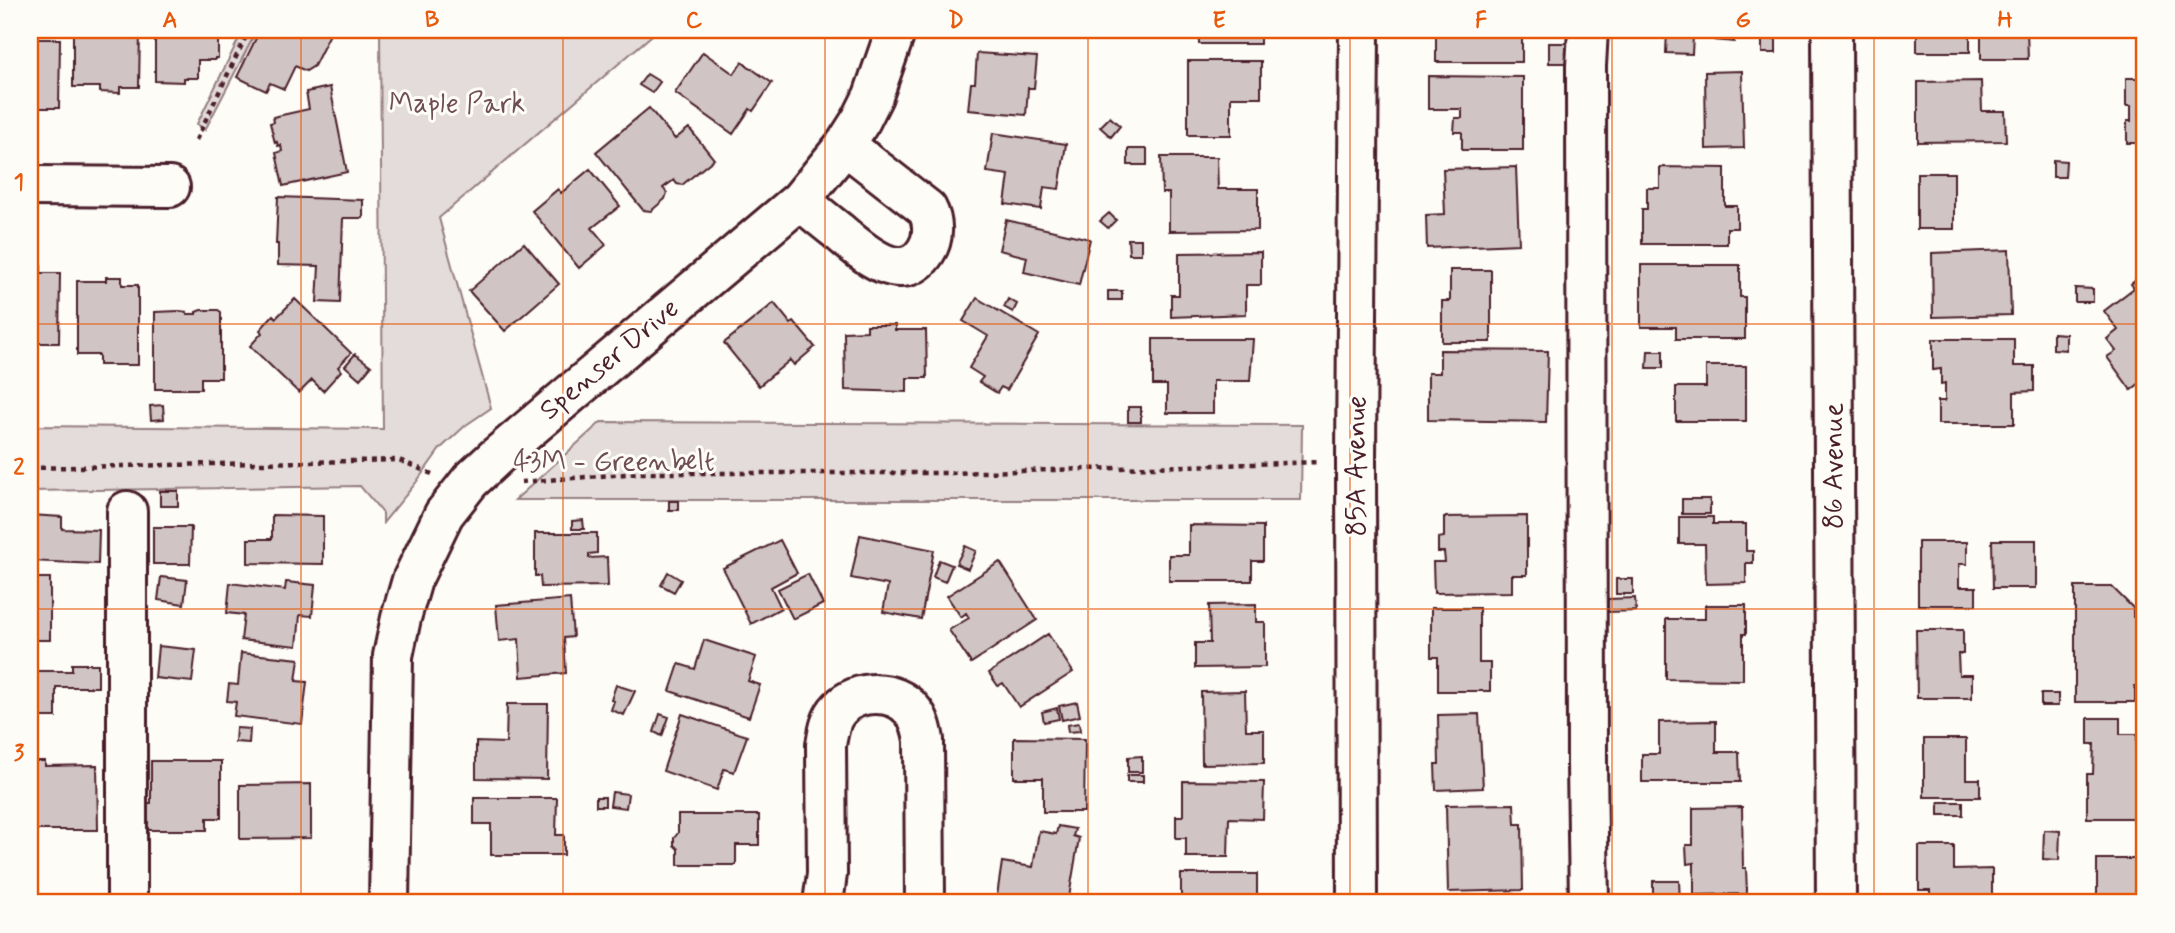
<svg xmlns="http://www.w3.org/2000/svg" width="2175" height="933" viewBox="0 0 2175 933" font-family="Mynerve,sans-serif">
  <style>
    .green { fill: #e3dcda; stroke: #967e82; stroke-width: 2 }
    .building { fill: #d0c5c4; stroke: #4a1f2b; stroke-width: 2 }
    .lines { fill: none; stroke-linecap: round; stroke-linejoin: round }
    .minor-casing { stroke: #4a1f2b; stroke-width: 44 }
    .path { stroke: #4a1f2b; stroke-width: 4.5; stroke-dasharray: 5 5; stroke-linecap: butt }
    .minor { stroke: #fdfcf7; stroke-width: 38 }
    .grid { fill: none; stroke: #e8590c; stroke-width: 2; stroke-opacity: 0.55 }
    .labels { text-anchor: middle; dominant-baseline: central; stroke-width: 6; stroke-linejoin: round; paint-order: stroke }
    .park-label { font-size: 28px; fill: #704e57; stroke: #fdfcf7 }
    .street-label { font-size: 28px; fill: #4a1f2b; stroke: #fdfcf7 }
    .neatline { fill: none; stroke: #e8590c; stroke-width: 2.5 }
    .grid-label { font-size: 23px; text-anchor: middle; font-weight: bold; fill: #e8590c }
  </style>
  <rect width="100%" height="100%" fill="#fdfcf7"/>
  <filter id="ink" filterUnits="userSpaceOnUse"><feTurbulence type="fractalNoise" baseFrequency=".0143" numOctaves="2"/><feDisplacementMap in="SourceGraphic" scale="14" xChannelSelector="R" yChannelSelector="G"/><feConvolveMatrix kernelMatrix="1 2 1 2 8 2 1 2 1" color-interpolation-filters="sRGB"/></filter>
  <g filter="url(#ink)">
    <path class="green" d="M243,30H257L205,130L197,124Z
      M380,30H658L439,218L491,408L466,425L440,449L415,484L383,523V513L360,486L30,491V426L383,429Z
      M601,422L1302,425L1301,500H515Z"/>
    <path class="building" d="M30,30H36V39H60L59,108H30Z
      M73,30H140L139,87H120V93L100,92V87H73Z
      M155,30H227V39L218,38V58H215V60H198V78H184V82L155,81Z
      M260,30H332L314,66L306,71L295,66L284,89L270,83L266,91L237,77Z
      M984,30H1058L1057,39L984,33Z
      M1199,30H1260V44H1199Z
      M1436,30H1534V35H1522V62H1436Z
      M1667,30H1735L1734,42L1714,40V37L1693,36L1692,54L1666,53Z
      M1917,30H1954V35H1970V52H1917Z
      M1981,30H2027L2028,59H1981Z
      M1762,39H1776V53H1762Z
      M1549,43H1568L1569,63H1549Z
      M703,52L734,74L742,62L772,83L753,111L750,109L733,134L675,93Z
      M977,53L1037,57L1034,88H1028L1026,115L968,110L971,83H975Z
      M1188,61H1261V97H1231V135H1188Z
      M1742,71L1744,148L1706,149L1705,72Z
      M647,74L660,82L652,93L639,85Z
      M1428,76L1523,77V150H1462V132H1454L1455,118H1462V109H1428Z
      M2126,78H2145V143H2127V121H2131V106H2126Z
      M1981,81L1982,111H2005L2006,141L1918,142V82Z
      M330,87L347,172L283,186L276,153L282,151L281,145L278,146L277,142L275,143L270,123L274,122L273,117L309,109L306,92Z
      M649,108L675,139L689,128L714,159L682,185L677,184L674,180L663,188L667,193L665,199L651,211L643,210L596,152Z
      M1110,117L1120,126L1111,137L1100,127Z
      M993,133L1066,144L1059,189L1044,187L1041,209L1005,204L1009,175L987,172Z
      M1128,149H1147V165H1128Z
      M1161,157H1217L1218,189H1258V230L1169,231V193H1162Z
      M2053,160L2066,161L2065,177H2053Z
      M1516,167L1519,244L1427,248L1426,215L1445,214L1443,169Z
      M1660,167L1725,168V206H1737V228H1727V244H1642V209H1647V188H1660Z
      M590,169L620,206L592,228L606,245L579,268L532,211L558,189L561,193Z
      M1917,173H1954V229H1917Z
      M278,197L363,200V218H343L340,303L317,302L319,266L278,265V244H276Z
      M1109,213L1116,220L1108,228L1100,221Z
      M1006,220L1090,239L1079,285L1024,272L1027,257L999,250Z
      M1128,239H1141V254H1129Z
      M524,243L559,284L505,331L469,291Z
      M2009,250L2011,315L1933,317L1932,253Z
      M1261,252V285H1246V314L1171,317V295H1179V253Z
      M30,265H41V273H60L59,343H30Z
      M1641,265H1740V297H1745V339H1676V327H1641Z
      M1450,270H1491V342H1442V301H1450Z
      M2145,273V379L2131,390L2107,357L2116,351L2107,339L2118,330L2104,311L2134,288L2131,284Z
      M106,277H122V285H138V365H99V355H77V281H106Z
      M2075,288L2093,289V302H2075Z
      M1108,291H1122V300H1108Z
      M977,298L1039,335L1007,390L1001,387L997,393L979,382L983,377L969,368L988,336L963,321Z
      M295,299L351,353L338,367L341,371L323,391L312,380L299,393L250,346L262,333L260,330L273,315L276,318Z
      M1008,299L1017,304L1013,312L1004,307Z
      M774,303L791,324L794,322L815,347L794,365L790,360L759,386L724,343Z
      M201,310H218L221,312V378H201V389H155V312L179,311L187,312V314H196V312Z
      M867,325H895V330H926L927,378H907V392L845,390L844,332L867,331Z
      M2053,333L2066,334V350L2053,349Z
      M1153,339H1253L1250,381H1213V413H1167V385H1153Z
      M1933,339H2014V366H2034V391L2014,392V424H1938V401H1945V383L1941,384V369L1933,370Z
      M1440,350L1548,351L1546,422L1428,420V373H1440Z
      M1648,351H1663V368H1647Z
      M355,354L371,366L360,379L345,366Z
      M1706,366H1746V421H1676V387H1706Z
      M163,405L164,419L151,420L150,406Z
      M1128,407H1141V422H1128Z
      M160,491H178V506H160Z
      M1682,499H1710V514H1682Z
      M669,501H679V510H669Z
      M30,515L62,517V529L99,530L98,564L30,561Z
      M272,515L323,516V564L248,563V539H272Z
      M1527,516V575H1512V592L1434,593L1433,562H1445L1444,552H1438V538L1444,537V517Z
      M1679,517H1713V524H1746V551H1753V563H1746V583L1706,584L1705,544H1679Z
      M583,520L584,529H572V521Z
      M1189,525L1263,526V561H1252V581H1169V555H1189Z
      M153,527H191L190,564H153Z
      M535,533H597V553L589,554V558L607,557L608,586L541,587L540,576H535Z
      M860,535L934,550L921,619L883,612L888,585L851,578Z
      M780,540L797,573L771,587L781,608L751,624L723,568Z
      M1992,540H2036V588H1993Z
      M1918,542H1967V564H1959V587H1976V605H1918Z
      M965,546L976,551L968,569L956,564Z
      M939,560L952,565L945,582L933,577Z
      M1000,562L1037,620L971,663L949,630L969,618L966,613L961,617L947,596Z
      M668,572L681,580L674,592L661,585Z
      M808,574L823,604L793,619L778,589Z
      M161,577L187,580L184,604L158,600Z
      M30,578H50V640H30Z
      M1616,579H1633V594H1616Z
      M286,582L315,585L312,616L300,615L297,646L241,640L244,615L227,613L230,583L285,590Z
      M2075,587H2112L2133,608V617H2139V637H2144V658H2139V686H2135V702H2075Z
      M1635,598L1636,611L1608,612V599Z
      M570,599L573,637L564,638L566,673L521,677L519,639L499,641L496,605Z
      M1256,604V622H1265V667L1195,668V643H1210L1209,605Z
      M1705,605H1746V634H1743V680L1666,679V619H1705Z
      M1431,608H1479V663H1490V691H1438V657H1431Z
      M1916,630H1963V654H1958L1959,675H1972V698H1917Z
      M1048,634L1073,672L1019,707L1003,683L998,686L989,673Z
      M704,640L756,657L748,681L760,685L749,717L670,691L679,664L695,669Z
      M158,646L196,650L192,682L155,678Z
      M241,653L299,659L296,681L307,682L302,724L234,716L236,702L227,701L229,684L238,685Z
      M72,664H98V687H56V717H30V671H72Z
      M616,685L635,691L624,715L611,710L614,701L611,700Z
      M1245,691L1246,730H1264V763L1202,764L1201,692Z
      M2041,694H2058V706H2041Z
      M1077,702L1080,716L1062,720L1059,706Z
      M507,704H548L547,779L476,778V742L506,743Z
      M1057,708L1059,719L1044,722L1042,712Z
      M660,714L669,717L662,736L654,732Z
      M682,714L747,736L734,772L724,769L717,790L663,771Z
      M1479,714L1483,788L1436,790L1435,764H1439L1438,715Z
      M2088,718H2120V734H2137L2136,818H2087V774H2093L2094,744H2088Z
      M1716,721V752H1739L1740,782H1642V754H1659V722Z
      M1079,723L1080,731L1068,732L1067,725Z
      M236,728L250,729L249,743L235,742Z
      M1014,738L1085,739L1084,812H1043V778H1014Z
      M1924,739H1966V779H1980V797H1924Z
      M1142,756V772H1128V757Z
      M30,761H45V766L97,765L98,830H34V819H30Z
      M151,761H221V818H207V830H148V803H151Z
      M1127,775H1143V782H1127Z
      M1183,781L1264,782L1263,819L1229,818L1228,857H1186V838H1176V816H1183Z
      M311,784V838L240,839V785Z
      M612,792L628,794L626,808L610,806Z
      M596,797H605V806H596Z
      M474,798H557L556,835H564V855H491V824H474Z
      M1939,802H1963V815H1939Z
      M1514,804L1515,824H1522L1523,890L1448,892L1446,805Z
      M1742,807L1743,868H1746L1747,894L1694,895V863L1687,864L1686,845H1693V808Z
      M678,815H759V845H736V865H678V849L674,845V838L678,833Z
      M1058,826L1075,829L1073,836L1079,838L1068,903H1037L997,896L1002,862L1033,867L1039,831L1056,834Z
      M2044,830L2060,831L2059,860L2043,859Z
      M1919,846H1954V870L1992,869V903H1930V890H1919Z
      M2097,859H2145V903H2097Z
      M1181,874H1257V903H1181Z
      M1653,881H1679L1680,902H1653Z"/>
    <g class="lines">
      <defs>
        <path id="minor" d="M1588,30L1586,66L1587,765L1589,903
          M1832,30L1836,903
          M30,186L170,187
          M800,200C813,211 825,221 838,231C860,250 902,289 926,251C934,239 934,222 927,209L845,145
          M127,903V511
          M389,903L393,656L401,618L412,580L444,514L470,481L497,456L800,200L845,145L861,120L873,96L896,30
          M823,903L827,874L826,745C828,733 830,718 839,709C857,689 895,689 912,710C920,719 922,729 924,740L925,903
          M1357,903L1356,460L1359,30"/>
      </defs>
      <use href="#minor" class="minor-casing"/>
      <path class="path" d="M196,140L249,30
        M30,468L399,460L432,474
        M521,482L639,473H951L1320,462"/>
      <use href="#minor" class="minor"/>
    </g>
  </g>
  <path class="grid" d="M301,30V903M563,30V903M825,30V903M1088,30V903M1350,30V903M1612,30V903M1874,30V903M30,324H2145M30,609H2145"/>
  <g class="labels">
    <g class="park-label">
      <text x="457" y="104">Maple Park</text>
      <text x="614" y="462">43M - Greenbelt</text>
    </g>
    <g class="street-label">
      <text transform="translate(610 360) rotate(-40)">Spenser Drive</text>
      <text transform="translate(1357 466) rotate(-90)">85A Avenue</text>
      <text transform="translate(1834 466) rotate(-90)">86 Avenue</text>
    </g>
  </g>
  <rect width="2175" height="933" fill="none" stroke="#fdfcf7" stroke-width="77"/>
  <rect x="38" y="38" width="2098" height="856" class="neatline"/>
  <g class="grid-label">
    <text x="170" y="27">A</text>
    <text x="432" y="27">B</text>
    <text x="694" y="27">C</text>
    <text x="956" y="27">D</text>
    <text x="1219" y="27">E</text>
    <text x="1481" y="27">F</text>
    <text x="1743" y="27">G</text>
    <text x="2005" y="27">H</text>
    <text x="19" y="189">1</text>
    <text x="19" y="474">2</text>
    <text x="19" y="760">3</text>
  </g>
</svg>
